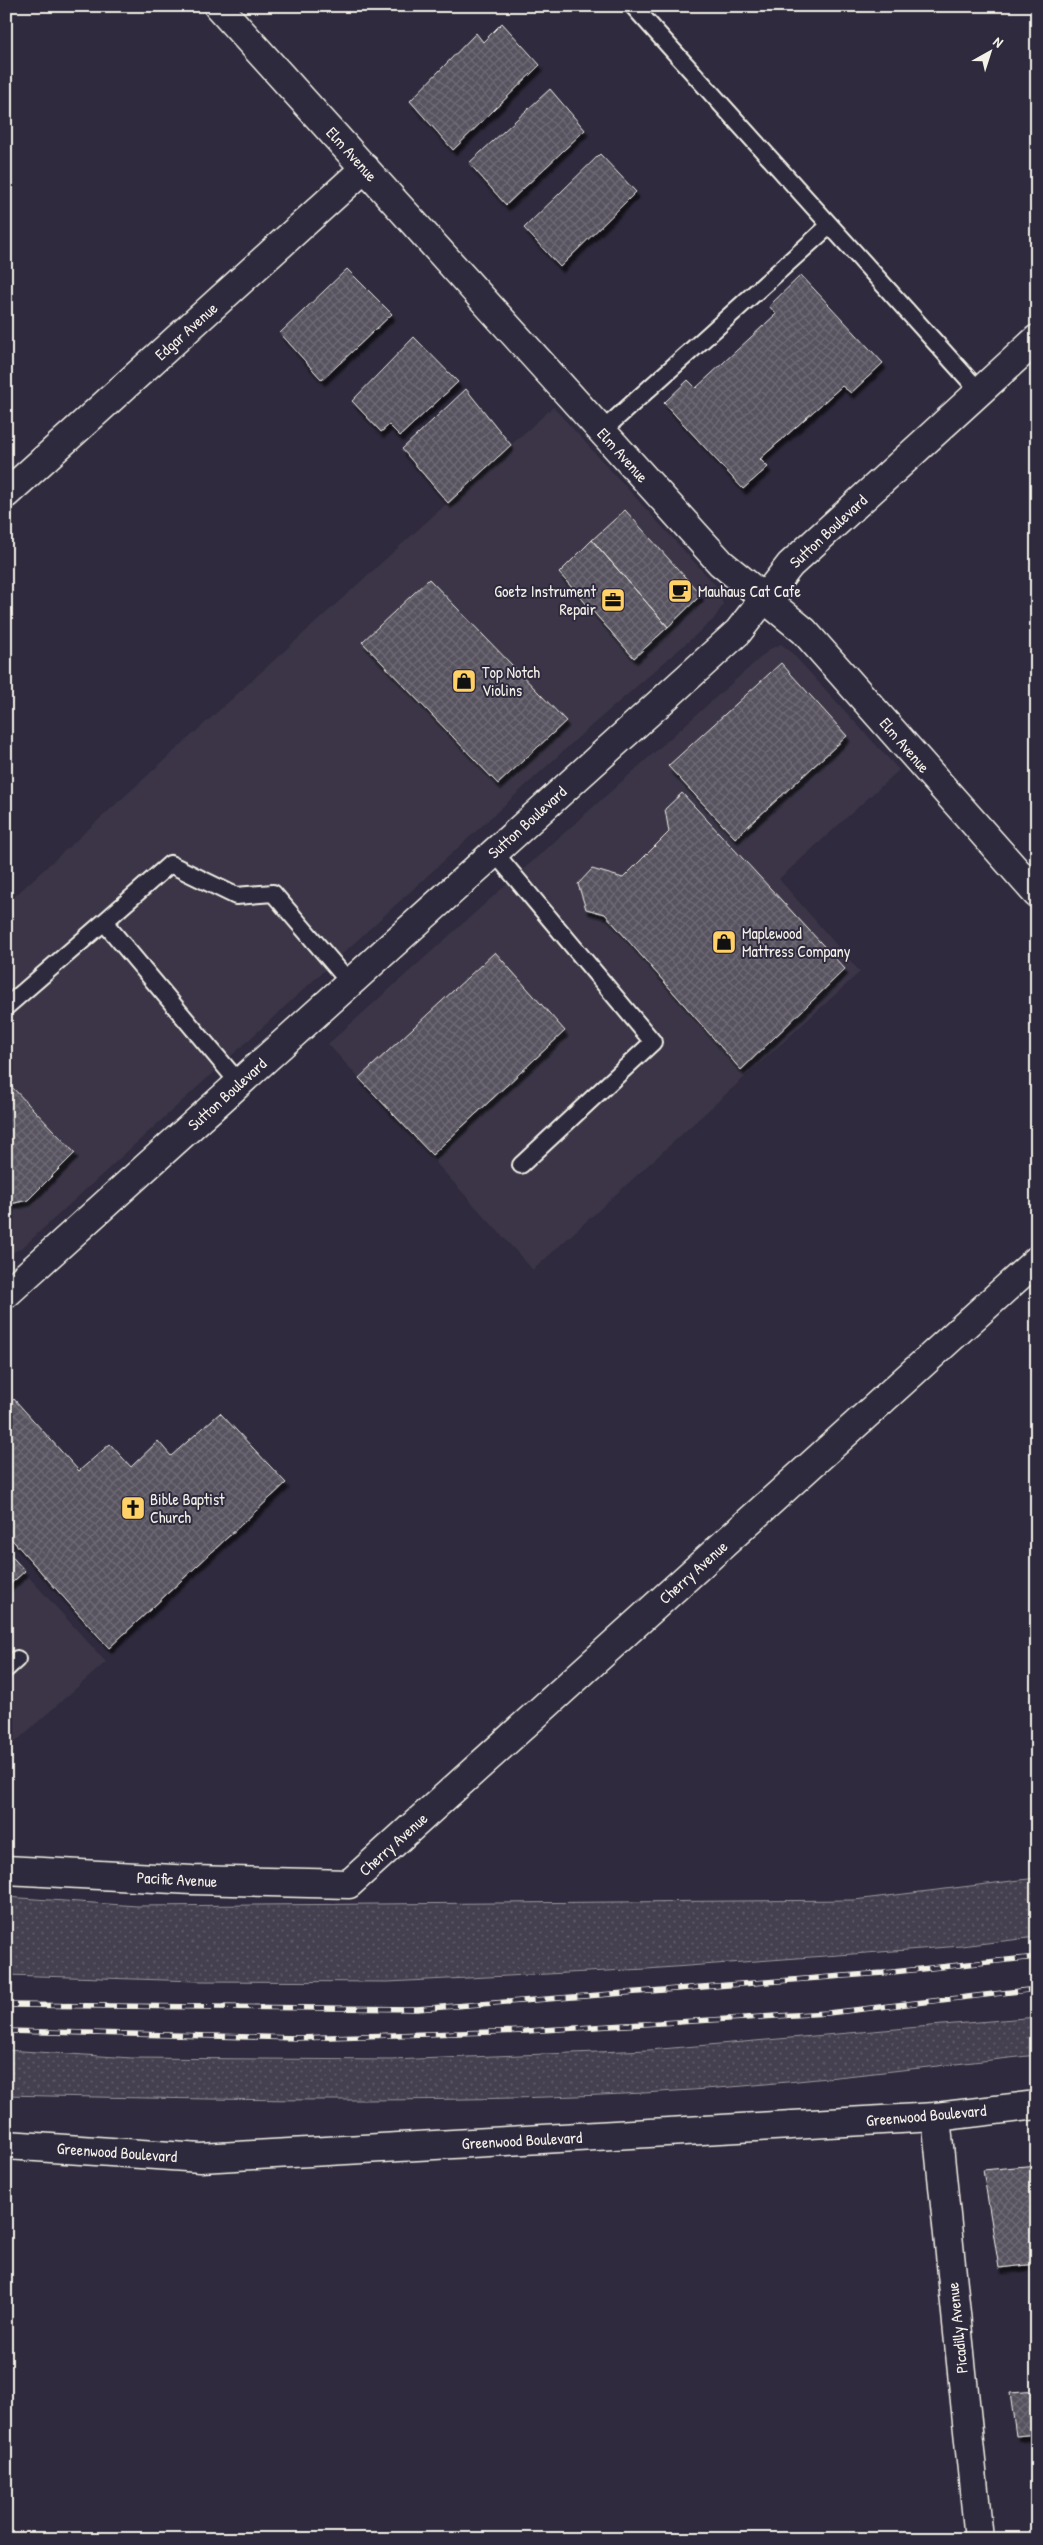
<svg xmlns="http://www.w3.org/2000/svg" width="1043" height="2545" viewBox="0 0 1043 2545" font-family="'Patrick Hand',sans-serif">
  <style>
    .built { fill: #3b3647 }
    .grass { fill: url(#grass-dots); stroke: #9c989c }
    .building { fill: url(#building-cross-hatch); stroke: #f4f1e8; filter: url(#shadow) }
    .lines { fill: none; stroke-linecap: round; stroke-linejoin: round }
    .service-casing { stroke: #f4f1e8; stroke-width: 20 }
    .minor-casing { stroke: #f4f1e8; stroke-width: 31 }
    .tertiary-casing { stroke: #f4f1e8; stroke-width: 31 }
    .service { stroke: #2f2a3d; stroke-width: 16 }
    .minor { stroke: #2f2a3d; stroke-width: 28 }
    .tertiary { stroke: #2f2a3d; stroke-width: 28 }
    .rail-casing { stroke: #f4f1e8; stroke-width: 5.5 }
    .rail { stroke: #2f2a3d; stroke-width: 4; stroke-dasharray: 11; stroke-linecap: butt }
    .labels { text-anchor: middle; dominant-baseline: central; stroke-width: 4; stroke-linejoin: round; paint-order: stroke }
    .street-label { font-size: 16px; fill: #f4f1e8; stroke: #2f2a3d }
    .poi-label { font-size: 16px; fill: #f4f1e8; stroke: #2f2a3d; text-anchor: start }
  </style>
  <defs>
    <pattern id="grass-dots" width="8" height="8" patternUnits="userSpaceOnUse" patternTransform="scale(1.25)"><rect width="8" height="8" fill="#454050"/><path d="M2 2h.1M6 6h.1" fill="none" stroke="#605c69" stroke-width="1.8" stroke-linecap="round"/></pattern>
    <pattern id="building-cross-hatch" width="8" height="8" patternUnits="userSpaceOnUse" patternTransform="scale(1.25)"><rect width="8" height="8" fill="#56525f"/><path d="M0 0l8 8M0 8l8-8" fill="none" stroke="#6f6b76"/></pattern>
    <filter id="shadow"><feDropShadow dx="3" dy="5.5" stdDeviation="1" flood-color="#0009"/></filter>
  </defs>
  <rect width="100%" height="100%" fill="#2f2a3d"/>
  <filter id="ink" filterUnits="userSpaceOnUse"><feTurbulence type="fractalNoise" baseFrequency=".02" numOctaves="2"/><feDisplacementMap in="SourceGraphic" scale="10" xChannelSelector="R" yChannelSelector="G"/><feConvolveMatrix kernelMatrix="1 2 1 2 8 2 1 2 1" color-interpolation-filters="sRGB"/></filter>
  <g filter="url(#ink)">
    <path class="built" d="M553,407L719,589L723,605L713,620L583,733L22,1248L6,1255V904Z
      M781,644L790,651L899,770L779,879L860,972L533,1270L328,1044L770,649Z
      M6,1552L106,1662L6,1750Z"/>
    <path class="grass" d="M1037,1878V1937L962,1946L647,1969L388,1982L197,1981L6,1975V1897L137,1906L854,1900Z
      M1037,2017V2055C906,2069 776,2086 644,2093C432,2104 219,2100 6,2095V2050L132,2058L391,2060L649,2050Z"/>
    <path class="building" d="M502,23L540,65L453,150L410,101L476,33L483,42Z
      M550,89L585,130L506,205L469,163Z
      M600,154L636,192L560,267L524,228Z
      M347,269L392,314L322,380L280,333Z
      M801,275L883,363L851,393L842,386L760,459L768,467L743,489L664,403L688,380L696,388L776,314L769,306Z
      M414,337L458,382L400,436L389,425L381,432L352,401Z
      M466,389L511,445L448,503L402,449Z
      M625,510L701,595L668,627L592,540Z
      M592,540L668,627L634,658L559,573Z
      M429,579L566,721L498,784L362,642Z
      M781,663L847,736L735,838L668,766Z
      M682,793L845,969L741,1070L605,914L586,909L578,884L592,869L623,878L669,832L665,809Z
      M495,952L565,1031L432,1155L359,1078Z
      M10,1085L75,1153L28,1200L6,1205V1089Z
      M14,1399L79,1471L110,1444L131,1467L158,1441L171,1456L220,1413L286,1483L109,1648L6,1533V1406Z
      M6,1550L25,1571L6,1588Z
      M1037,2165V2264L999,2268L983,2170Z
      M1037,2391V2434L1016,2436L1010,2393Z"/>
    <g class="lines">
      <defs>
        <path id="service" d="M633,6L979,391
          M601,432L830,225
          M494,852L653,1042L521,1165
          M6,1007L104,922
          M239,1083L104,922L170,864L236,896L273,893L350,983
          M6,1669L17,1659"/>
        <path id="minor" d="M218,6L721,563L804,631L1037,894
          M6,494L365,168
          M6,1870L192,1880L349,1884L1037,1260
          M936,2117L979,2539"/>
        <path id="tertiary" d="M6,1294L738,632L790,565L1037,339
          M6,2145L201,2158L936,2117L1037,2105"/>
      </defs>
      <use href="#service" class="service-casing"/>
      <use href="#minor" class="minor-casing"/>
      <use href="#tertiary" class="tertiary-casing"/>
      <use href="#service" class="service"/>
      <use href="#minor" class="minor"/>
      <use href="#tertiary" class="tertiary"/>
      <defs>
        <path id="rail" d="M6,2005L417,2009L883,1973L1037,1957
          M6,2031L297,2038L526,2031L828,2013L1037,1989"/>
      </defs>
      <use href="#rail" class="rail-casing"/>
      <use href="#rail" class="rail"/>
    </g>
  </g>
  <defs>
    <symbol id="cafe-square" viewBox="-11 -11 22 22"><rect x="-9" y="-9" width="18" height="18" rx="4" fill="#ffd166" stroke="#2f2a3d"/><path d="M-5.5-4.5H6V0H3Q3 3.5 0 3.5H-2.5Q-5.5 3.5-5.5 0ZM3-3.2v2h1.7v-2ZM-6 4.5H4V6H-6Z" fill="#111"/></symbol>
    <symbol id="office-square" viewBox="-11 -11 22 22"><rect x="-9" y="-9" width="18" height="18" rx="4" fill="#ffd166" stroke="#2f2a3d"/><path d="M-6-3h4V-5.5h4V-3h4V5H-6ZM-1-4.5V-3h2v-1.5ZM-6 0V1H6V0Z" fill="#111"/></symbol>
    <symbol id="shop-square" viewBox="-11 -11 22 22"><rect x="-9" y="-9" width="18" height="18" rx="4" fill="#ffd166" stroke="#2f2a3d"/><path d="M-5-2.5h2.3a2.7 3.5 0 0 1 5.4 0H5L5.5 6h-11ZM-1.5-2.5h3a1.5 2.3 0 0 0-3 0Z" fill="#111"/></symbol>
    <symbol id="church-square" viewBox="-11 -11 22 22"><rect x="-9" y="-9" width="18" height="18" rx="4" fill="#ffd166" stroke="#2f2a3d"/><path d="M-1.2-6h2.4v3.5h3.3v2.4h-3.3V6h-2.4V-.1h-3.3v-2.4h3.3Z" fill="#111"/></symbol>
  </defs>
  <g fill-rule="evenodd">
    <use href="#cafe-square" x="666" y="577" width="28" height="28"/>
    <use href="#office-square" x="599" y="586" width="28" height="28"/>
    <use href="#shop-square" x="450" y="667" width="28" height="28"/>
    <use href="#shop-square" x="710" y="928" width="28" height="28"/>
    <use href="#church-square" x="119" y="1494" width="28" height="28"/>
  </g>
  <g class="labels">
    <g class="street-label">
      <text transform="translate(352 154) rotate(48)">Elm Avenue</text>
      <text transform="translate(186 331) rotate(-42)">Edgar Avenue</text>
      <text transform="translate(623 455) rotate(48)">Elm Avenue</text>
      <text transform="translate(828 531) rotate(-43)">Sutton Boulevard</text>
      <text transform="translate(905 745) rotate(49)">Elm Avenue</text>
      <text transform="translate(527 822) rotate(-42)">Sutton Boulevard</text>
      <text transform="translate(227 1094) rotate(-42)">Sutton Boulevard</text>
      <text transform="translate(693 1572) rotate(-42)">Cherry Avenue</text>
      <text transform="translate(393 1844) rotate(-42)">Cherry Avenue</text>
      <text transform="translate(177 1879) rotate(3)">Pacific Avenue</text>
      <text transform="translate(926 2115) rotate(-5)">Greenwood Boulevard</text>
      <text transform="translate(522 2140) rotate(-3)">Greenwood Boulevard</text>
      <text transform="translate(117 2152) rotate(4)">Greenwood Boulevard</text>
      <text transform="translate(957 2328) rotate(-96)">Picadilly Avenue</text>
    </g>
    <g class="poi-label">
      <text x="596" y="591" text-anchor="end">Goetz Instrument<tspan x="596" dy="18">Repair</tspan></text>
      <text x="698" y="591">Mauhaus Cat Cafe</text>
      <text x="482" y="672">Top Notch<tspan x="482" dy="18">Violins</tspan></text>
      <text x="742" y="933">Maplewood<tspan x="742" dy="18">Mattress Company</tspan></text>
      <text x="150" y="1499">Bible Baptist<tspan x="150" dy="18">Church</tspan></text>
    </g>
  </g>
  <rect width="1043" height="2545" fill="none" stroke="#2f2a3d" stroke-width="25"/>
  <rect x="12" y="12" width="1018" height="2520" fill="none" stroke="#f4f1e8" stroke-width="2" filter="url(#ink)"/>
  <g transform="translate(990 52) rotate(39)" stroke="#2f2a3d" stroke-width="4" paint-order="stroke">
  <path d="M0-4L9 19L0 12L-9 19Z" fill="#f4f1e8"/>
  <text y="-8" font-size="14" font-weight="bold" text-anchor="middle" fill="#f4f1e8">N</text>
  </g>
</svg>
